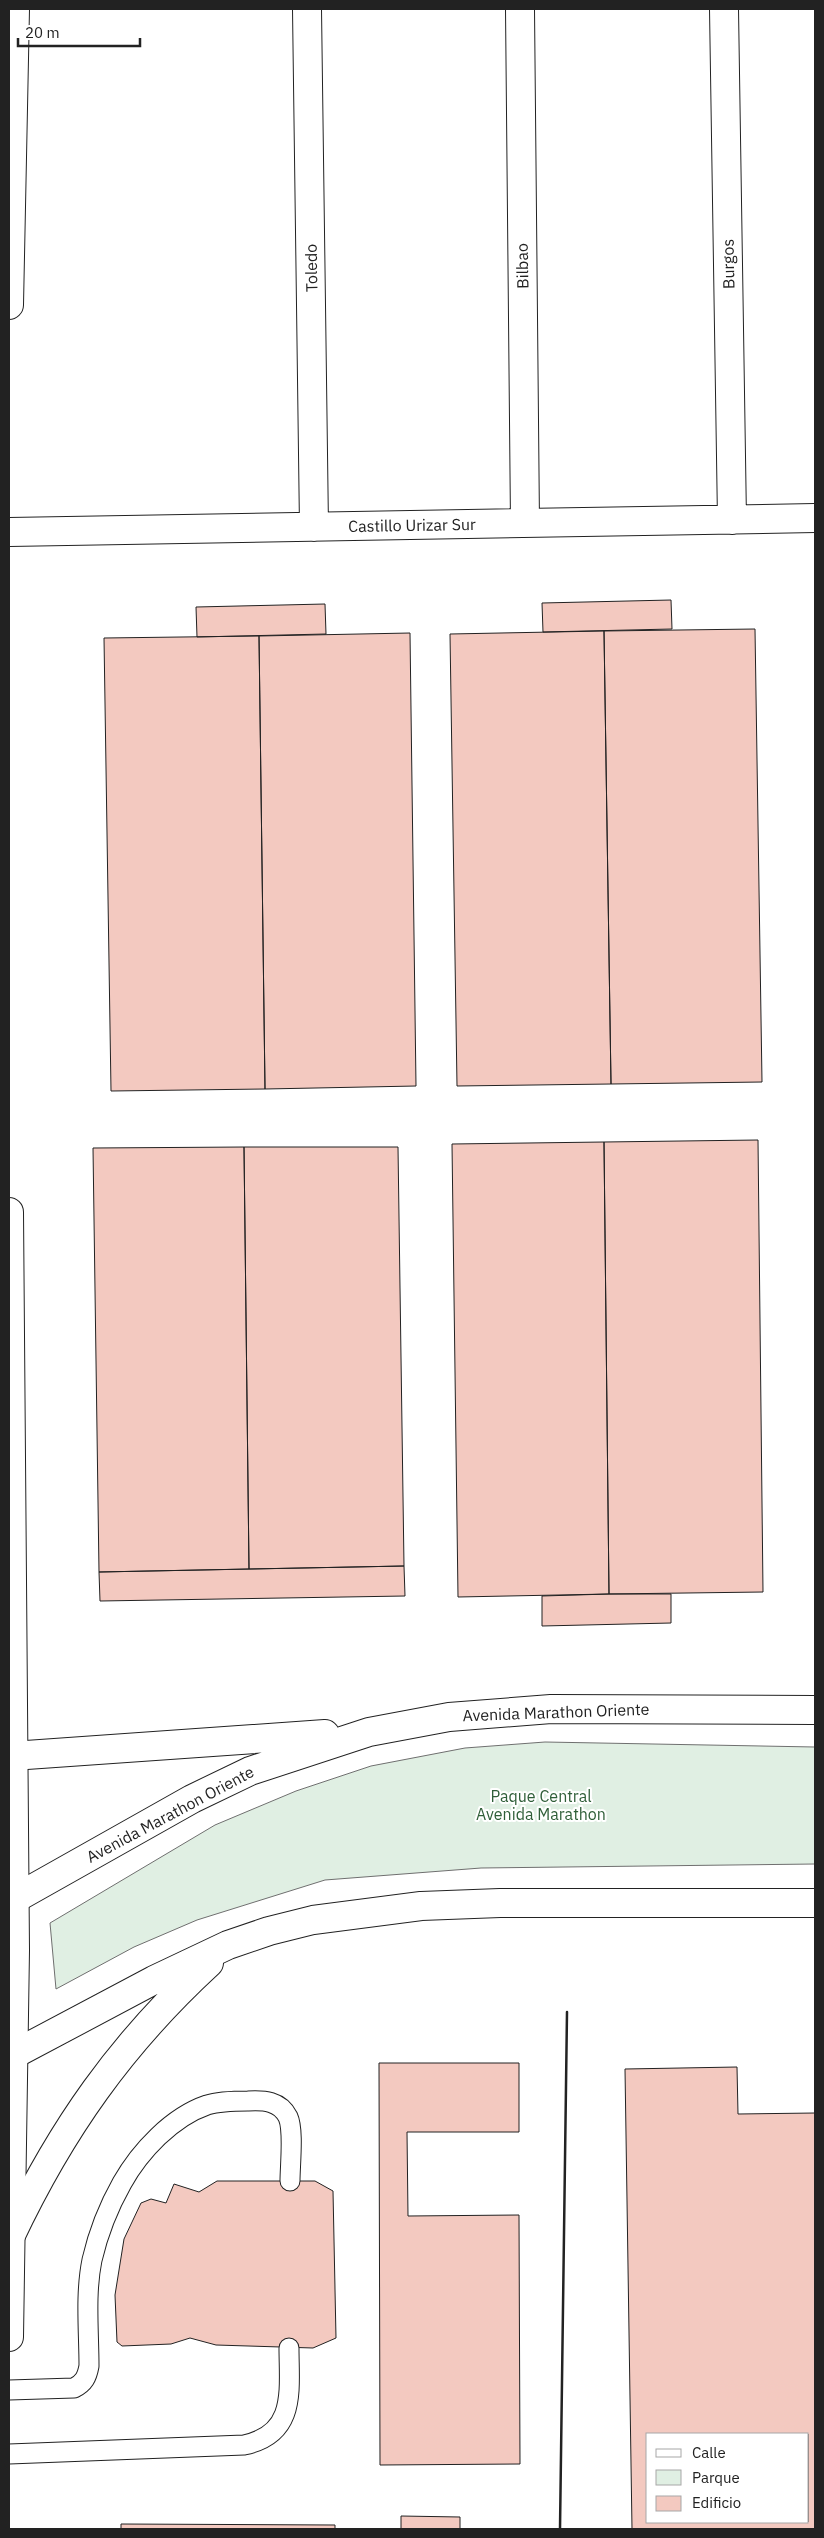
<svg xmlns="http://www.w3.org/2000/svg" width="824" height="2538" viewBox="0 0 824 2538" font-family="'IBM Plex Sans',sans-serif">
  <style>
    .green { fill: #e0efe3; stroke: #6f6f6f }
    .building { fill: #f3c9c0; stroke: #222; fill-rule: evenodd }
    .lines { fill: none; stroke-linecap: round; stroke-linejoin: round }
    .lane-casing { stroke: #222; stroke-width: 21 }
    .street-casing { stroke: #222; stroke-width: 30 }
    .secondary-casing { stroke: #222; stroke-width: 30 }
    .lane { stroke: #fff; stroke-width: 19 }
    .street { stroke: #fff; stroke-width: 28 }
    .secondary { stroke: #fff; stroke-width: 28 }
    .wall { stroke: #222; stroke-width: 2.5 }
    .labels { text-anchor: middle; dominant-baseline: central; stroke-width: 4; stroke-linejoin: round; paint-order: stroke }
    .street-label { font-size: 16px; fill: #222; stroke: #fff }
    .park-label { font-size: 16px; fill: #2f5e38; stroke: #fff }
  </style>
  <rect width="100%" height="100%" fill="#fff"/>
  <path class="green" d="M545,1742L815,1747V1864L481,1868L325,1880L197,1920L134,1947L56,1989L50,1923L215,1825L296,1791L371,1766L465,1748Z"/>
  <path class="building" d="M671,600L672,629L543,632L542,603Z
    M325,604L326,634L197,637L196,607Z
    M755,629L762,1082L611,1084L604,631Z
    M604,631L611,1084L457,1086L450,634Z
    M410,633L416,1086L265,1089L259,636Z
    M259,636L265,1089L111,1091L104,638Z
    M758,1140L763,1592L609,1594L604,1142Z
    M604,1142L609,1594L458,1597L452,1144Z
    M244,1147L249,1569L99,1572L93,1148Z
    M244,1147H398L404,1566L249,1569Z
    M404,1566L405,1596L100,1601L99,1572Z
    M609,1594H671V1623L542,1626V1596Z
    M379,2063H519V2132H407L408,2216L519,2215L520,2464L380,2465Z
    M737,2067L738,2114L815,2113V2529H632L625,2069ZM648,2434H808V2522H648Z
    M217,2181H315L333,2191L336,2338L313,2348L216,2345L190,2338L171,2344L122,2346L117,2342L115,2295L124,2239L141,2203L151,2199L166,2203L174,2184L199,2192Z
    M401,2516L460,2517V2529H401Z
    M121,2524L335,2525V2529H121Z"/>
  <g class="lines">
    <defs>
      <path id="lane" d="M9,2390L74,2388C84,2383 87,2377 89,2366C89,2332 85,2294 92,2260C98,2234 109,2206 122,2183C140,2151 172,2117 207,2105C220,2101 235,2101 248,2101C264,2100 280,2101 288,2117C294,2130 290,2165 290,2181
        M9,2454L244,2445C297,2434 289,2390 289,2348"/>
      <path id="street" d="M307,9L314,527
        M520,9L525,523
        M724,9L732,520
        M9,305L15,9
        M9,532L815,518
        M9,1212L15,1950L9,2337"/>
      <path id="secondary" d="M12,1756L325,1734
        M9,1902L192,1799L250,1771L369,1732L449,1717L551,1709L815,1710
        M9,2057L154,1980L228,1945L269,1931L313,1920L421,1906L500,1903H815
        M10,2237C61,2129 121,2044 209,1963"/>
    </defs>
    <use href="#lane" class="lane-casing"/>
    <use href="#street" class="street-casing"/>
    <use href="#secondary" class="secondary-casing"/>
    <use href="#lane" class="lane"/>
    <use href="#street" class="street"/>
    <use href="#secondary" class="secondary"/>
    <path class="wall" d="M560,2529L567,2012"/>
  </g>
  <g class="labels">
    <g class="street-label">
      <text transform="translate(728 264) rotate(-91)">Burgos</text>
      <text transform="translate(522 266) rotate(-91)">Bilbao</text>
      <text transform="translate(311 268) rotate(-91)">Toledo</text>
      <text transform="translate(412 525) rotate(-1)">Castillo Urizar Sur</text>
      <text transform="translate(556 1712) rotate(-2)">Avenida Marathon Oriente</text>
      <text transform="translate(170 1814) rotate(-28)">Avenida Marathon Oriente</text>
    </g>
    <g class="park-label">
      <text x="541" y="1796">Paque Central<tspan x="541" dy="18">Avenida Marathon</tspan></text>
    </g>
  </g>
  <rect width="824" height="2538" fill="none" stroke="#222222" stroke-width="20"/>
  <rect x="646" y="2433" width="162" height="90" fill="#ffffff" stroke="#a7a7a7"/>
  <rect x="656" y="2449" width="25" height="8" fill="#ffffff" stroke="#a7a7a7"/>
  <text x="692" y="2458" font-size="15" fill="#222222">Calle</text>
  <rect x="656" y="2470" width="25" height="15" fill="#e0efe3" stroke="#a7a7a7"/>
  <text x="692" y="2483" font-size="15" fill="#222222">Parque</text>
  <rect x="656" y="2496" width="25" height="15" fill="#f3c9c0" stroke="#a7a7a7"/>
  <text x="692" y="2508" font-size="15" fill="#222222">Edificio</text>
  <path d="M18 38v8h122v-8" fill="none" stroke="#222222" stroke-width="2.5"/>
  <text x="25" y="38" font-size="15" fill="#222222" stroke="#ffffff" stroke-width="4" paint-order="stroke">20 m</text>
</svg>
